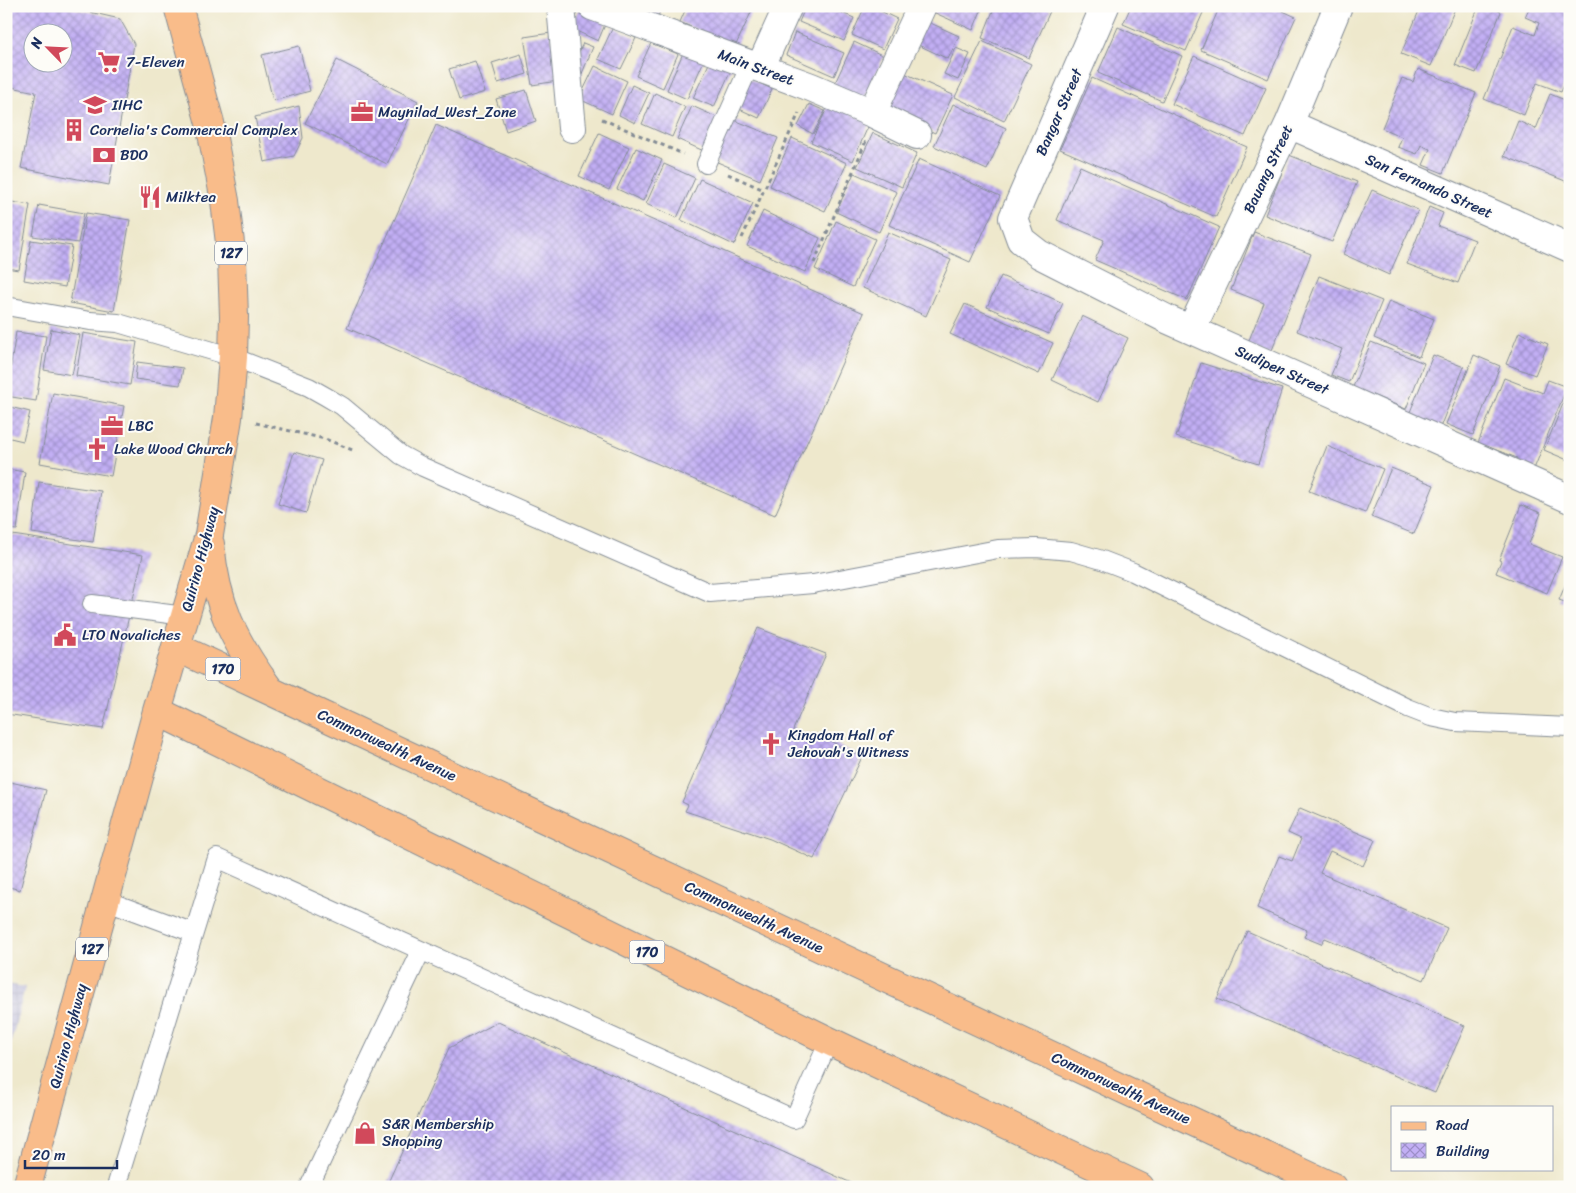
<svg xmlns="http://www.w3.org/2000/svg" width="1576" height="1193" viewBox="0 0 1576 1193" font-family="Sriracha,sans-serif">
  <style>
    .industrial { fill: url(#industrial-grid) }
    .building { fill: url(#building-cross-hatch); fill-rule: evenodd }
    .lines { fill: none; stroke-linecap: round; stroke-linejoin: round }
    .lane-casing { stroke: #848c95; stroke-width: 20 }
    .street-casing { stroke: #848c95; stroke-width: 30 }
    .primary-casing { stroke: #848c95; stroke-width: 30 }
    .path { stroke: #848c95; stroke-width: 3; stroke-dasharray: 4 4; stroke-linecap: butt }
    .lane { stroke: #fff; stroke-width: 18 }
    .street { stroke: #fff; stroke-width: 28 }
    .primary { stroke: #f9bc8a; stroke-width: 28 }
    .labels { text-anchor: middle; dominant-baseline: central; stroke-width: 4; stroke-linejoin: round; paint-order: stroke }
    .shield { fill: #fdfcf7; stroke: #5f6c8c; stroke-width: 1 }
    .shield-label { font-size: 14px; font-weight: bold; fill: #1b2f5e }
    .poi-label { font-size: 15px; fill: #1b2f5e; stroke: #fdfcf7; text-anchor: start }
    .street-label { font-size: 15px; fill: #1b2f5e; stroke: #fdfcf7 }
  </style>
  <defs>
    <pattern id="industrial-grid" width="8" height="8" patternUnits="userSpaceOnUse" patternTransform="scale(1.25)"><rect width="8" height="8" fill="#c2c1dc"/><path d="M0 4h8M4 0v8" fill="none" stroke="#a6a6bf"/></pattern>
    <pattern id="building-cross-hatch" width="8" height="8" patternUnits="userSpaceOnUse" patternTransform="scale(1.25)"><rect width="8" height="8" fill="#c2aff4"/><path d="M0 0l8 8M0 8l8-8" fill="none" stroke="#9d8fc9"/></pattern>
  </defs>
  <rect width="100%" height="100%" fill="#fdfcf7"/>
  <filter id="ink" filterUnits="userSpaceOnUse"><feTurbulence type="fractalNoise" baseFrequency=".02" numOctaves="2"/><feDisplacementMap in="SourceGraphic" scale="10" xChannelSelector="R" yChannelSelector="G"/><feConvolveMatrix kernelMatrix="1 2 1 2 8 2 1 2 1" color-interpolation-filters="sRGB"/></filter>
  <filter id="wash" filterUnits="userSpaceOnUse"><feTurbulence type="fractalNoise" baseFrequency=".0096" numOctaves="4" result="noise"/><feDisplacementMap in="SourceGraphic" scale="20" xChannelSelector="R" yChannelSelector="G"/><feGaussianBlur stdDeviation="1.12" result="paint"/><feColorMatrix in="noise" values="0 0 0 0 0 0 0 0 0 0 0 0 0 0 0 0 0 1.4 0 .05"/><feComposite in="paint" operator="in"/></filter>
  <g filter="url(#wash)">
    <rect width="100%" height="100%" fill="#eee8cc"/>
    <path class="industrial" d="M6,984L25,987L6,1062Z"/>
    <g id="blocks">
      <path class="building" d="M6,6H63L120,19L134,44L109,185L21,168L36,92L6,86ZM32,32H62V62H32Z
        M646,6H662L657,19L643,13Z
        M687,6H754L735,47L680,22Z
        M806,6H826L854,18L844,41L799,22Z
        M865,6H870L897,19L883,49L852,35Z
        M936,6H983L973,30L933,12Z
        M995,6H1043L1051,9L1029,58L982,38Z
        M1131,6H1206L1186,51L1123,24Z
        M1220,6H1272L1296,17L1268,79L1201,50Z
        M1421,6H1456L1431,66L1401,54Z
        M1479,6H1486L1501,12L1476,73L1455,65Z
        M1530,6H1565L1570,8V71L1561,92L1537,83L1524,115L1484,99L1513,26L1535,35L1539,23L1525,17Z
        M579,8L607,20L598,41L570,28Z
        M924,20L959,36L948,59L914,43Z
        M613,27L636,38L621,69L598,59Z
        M1118,27L1182,56L1162,101L1098,73Z
        M795,32L844,53L834,76L786,55Z
        M551,33L558,81L532,85L524,37Z
        M982,41L1031,64L1004,121L955,97Z
        M854,42L884,56L864,99L834,85Z
        M583,43L593,47L579,81L569,76Z
        M651,43L678,54L663,88L636,76Z
        M299,46L310,91L273,101L262,55Z
        M686,46L706,56L687,99L667,90Z
        M956,48L970,54L958,80L944,74Z
        M521,54L527,74L498,83L492,63Z
        M1194,56L1266,88L1245,136L1172,104Z
        M712,57L733,66L714,107L693,98Z
        M337,60L418,101L387,164L305,123Z
        M475,61L485,92L459,100L449,69Z
        M595,66L627,81L612,114L579,99Z
        M1418,69L1476,93L1443,173L1423,165L1430,149L1421,145L1417,154L1398,147L1402,137L1382,128L1402,78L1413,82Z
        M900,71L953,95L935,133L883,109Z
        M748,78L772,89L759,118L735,107Z
        M1092,78L1247,147L1216,217L1060,149Z
        M632,85L649,93L635,123L619,115Z
        M526,90L536,121L506,131L496,99Z
        M655,93L685,107L672,137L642,124Z
        M1550,94L1570,102V183L1504,156L1518,121L1536,129Z
        M809,104L825,111L813,134L798,126Z
        M829,104L870,122L853,161L811,142Z
        M953,104L1006,128L987,170L934,146Z
        M299,106L303,138L294,156L264,162L255,117Z
        M692,106L721,119L706,152L677,139Z
        M732,119L778,138L760,180L715,161Z
        M436,125L864,313L775,515L347,328Z
        M599,133L629,147L609,190L579,176Z
        M873,133L917,153L902,187L857,167Z
        M792,138L847,163L825,211L770,186Z
        M636,148L662,160L643,201L617,189Z
        M1289,155L1357,182L1332,242L1265,215Z
        M919,159L1000,196L970,262L889,225Z
        M664,164L695,178L677,218L646,204Z
        M1080,166L1219,227L1187,300L1095,260L1104,240L1057,220Z
        M854,173L897,192L879,232L836,212Z
        M700,179L753,203L734,245L681,220Z
        M1372,190L1418,210L1389,275L1343,254Z
        M6,201L30,205L19,270L6,268Z
        M39,205L84,213L78,243L33,236Z
        M1429,207L1443,213L1438,226L1475,240L1458,283L1407,264Z
        M763,211L820,238L805,272L747,246Z
        M86,213L130,220L114,311L70,303Z
        M836,221L875,239L853,287L815,269Z
        M888,232L951,260L926,316L863,288Z
        M1254,232L1311,254L1270,355L1247,345L1264,303L1231,290Z
        M31,240L72,246L65,287L24,280Z
        M1001,276L1063,303L1049,334L987,307Z
        M1319,276L1382,301L1349,382L1331,375L1342,349L1297,331Z
        M1389,301L1434,319L1419,357L1374,338Z
        M965,304L1053,343L1039,374L950,334Z
        M1082,316L1128,338L1098,402L1052,380Z
        M51,329L80,335L72,375L44,370Z
        M16,332L46,336L36,401L6,396Z
        M1519,332L1548,344L1535,375L1506,364Z
        M83,333L137,342L130,385L76,376Z
        M1371,342L1424,363L1406,409L1353,387Z
        M1433,355L1464,367L1439,430L1408,417Z
        M1474,355L1500,366L1473,435L1446,424Z
        M137,362L183,368L180,385L135,379Z
        M1201,363L1282,389L1258,464L1176,437Z
        M1504,378L1543,393L1548,380L1567,387L1534,469L1515,461L1517,458L1478,443Z
        M1570,387V461L1544,450Z
        M53,393L124,406L111,476L40,463Z
        M6,406L30,412L23,441L6,437Z
        M1327,446L1383,469L1365,513L1309,491Z
        M294,452L322,460L306,513L278,504Z
        M1391,468L1434,485L1414,534L1371,517Z
        M6,469L25,472L17,530L6,529Z
        M39,482L101,491L93,542L32,533Z
        M1521,505L1541,513L1529,544L1562,557L1547,593L1496,573L1501,561L1499,560Z
        M6,534L143,555L103,729L6,714Z
        M1570,574V604L1559,600Z
        M758,628L826,654L793,730L814,739L816,734L862,757L814,859L770,839L685,811L688,805L682,802Z
        M6,781L46,790L20,890L6,886Z
        M1300,808L1375,840L1363,866L1330,851L1320,873L1447,928L1424,980L1325,938L1321,944L1304,937L1307,930L1257,908L1279,856L1292,861L1301,839L1288,833Z
        M1247,931L1465,1026L1435,1093L1217,999Z
        M498,1022L860,1187H386L449,1048Z"/>
    </g>
  </g>
  <g filter="url(#ink)">
    <use href="#blocks" fill-opacity="0" stroke="#848c95" stroke-width="1"/>
    <g class="lines">
      <defs>
        <path id="lane" d="M706,164L750,65
          M6,306L90,321L118,323L233,357L309,387L325,396L342,406L401,455L423,467L710,593L813,584L998,549L1036,548L1071,551L1102,560L1133,572L1408,708L1431,717L1455,722L1570,727
          M92,604L185,616
          M105,900L194,933
          M116,1187L217,858L794,1119L829,1041
          M309,1187L421,951"/>
        <path id="street" d="M561,6L572,128
          M592,6L811,87L872,113L917,135
          M1105,6L1013,218L1021,240L1039,254L1169,320L1570,499
          M760,68L788,6
          M872,113L922,6
          M1289,124L1570,248
          M1192,328L1289,124L1338,6"/>
        <path id="primary" d="M210,544C216,605 233,640 269,689
          M176,647L1333,1187
          M157,711L829,1041L1140,1187
          M27,1187L157,711L209,535L228,418L233,357L234,317L232,260L225,201L210,123L178,6"/>
      </defs>
      <use href="#lane" class="lane-casing"/>
      <use href="#street" class="street-casing"/>
      <use href="#primary" class="primary-casing"/>
      <path class="path" d="M602,119L683,154
        M728,174L764,190
        M742,238L799,113
        M814,263L866,141
        M256,423L325,439L355,451"/>
      <use href="#lane" class="lane"/>
      <use href="#street" class="street"/>
      <use href="#primary" class="primary"/>
    </g>
  </g>
  <defs>
    <symbol id="supermarket-bare" viewBox="-9 -9 18 18"><path d="M-6-5.5h2.5l.6 2H6L4.5 2H-2.5L-4.4-4H-6ZM-1.5 3.2a1.3 1.3 0 1 0 .1 0ZM3 3.2a1.3 1.3 0 1 0 .1 0Z" fill="#d1495b" stroke="#fdfcf7" stroke-width="2.5" paint-order="stroke"/></symbol>
    <symbol id="university-bare" viewBox="-9 -9 18 18"><path d="M0-5L7-2L0 1L-7-2ZM-4 1L0 2.5L4 1V4Q0 6-4 4Z" fill="#d1495b" stroke="#fdfcf7" stroke-width="2.5" paint-order="stroke"/></symbol>
    <symbol id="office-bare" viewBox="-9 -9 18 18"><path d="M-6-3h4V-5.5h4V-3h4V5H-6ZM-1-4.5V-3h2v-1.5ZM-6 0V1H6V0Z" fill="#d1495b" stroke="#fdfcf7" stroke-width="2.5" paint-order="stroke"/></symbol>
    <symbol id="building-bare" viewBox="-9 -9 18 18"><path d="M-4-6H4V6H1V3H-1V6H-4ZM-2.5-4.3h1.7v1.8h-1.7ZM.8-4.3h1.7v1.8H.8ZM-2.5-1h1.7V.8h-1.7ZM.8-1h1.7V.8H.8Z" fill="#d1495b" stroke="#fdfcf7" stroke-width="2.5" paint-order="stroke"/></symbol>
    <symbol id="bank-bare" viewBox="-9 -9 18 18"><path d="M-6-4H6V4H-6ZM0-2.3a2.3 2.3 0 1 0 0 4.6a2.3 2.3 0 1 0 0-4.6Z" fill="#d1495b" stroke="#fdfcf7" stroke-width="2.5" paint-order="stroke"/></symbol>
    <symbol id="restaurant-bare" viewBox="-9 -9 18 18"><path d="M-5-6h1v4h1v-4h1v4h1v-4h1v5L-1.5 .5V6h-2V.5L-5-1ZM5-6V6H3V1.5H1.5Q1.5-4 5-6Z" fill="#d1495b" stroke="#fdfcf7" stroke-width="2.5" paint-order="stroke"/></symbol>
    <symbol id="church-bare" viewBox="-9 -9 18 18"><path d="M-1.2-6h2.4v3.5h3.3v2.4h-3.3V6h-2.4V-.1h-3.3v-2.4h3.3Z" fill="#d1495b" stroke="#fdfcf7" stroke-width="2.5" paint-order="stroke"/></symbol>
    <symbol id="civic-bare" viewBox="-9 -9 18 18"><path d="M-.6-6.5H3V-4.5H.6V-3L4-1V1h2V6H-6V1h2V-1L-.6-3ZM-1.2 2.5V6h2.4V2.5Z" fill="#d1495b" stroke="#fdfcf7" stroke-width="2.5" paint-order="stroke"/></symbol>
    <symbol id="shop-bare" viewBox="-9 -9 18 18"><path d="M-5-2.5h2.3a2.7 3.5 0 0 1 5.4 0H5L5.5 6h-11ZM-1.5-2.5h3a1.5 2.3 0 0 0-3 0Z" fill="#d1495b" stroke="#fdfcf7" stroke-width="2.5" paint-order="stroke"/></symbol>
  </defs>
  <g fill-rule="evenodd">
    <use href="#supermarket-bare" x="93" y="46" width="32" height="32"/>
    <use href="#university-bare" x="79" y="89" width="32" height="32"/>
    <use href="#office-bare" x="346" y="96" width="32" height="32"/>
    <use href="#building-bare" x="58" y="114" width="32" height="32"/>
    <use href="#bank-bare" x="88" y="139" width="32" height="32"/>
    <use href="#restaurant-bare" x="134" y="181" width="32" height="32"/>
    <use href="#office-bare" x="96" y="410" width="32" height="32"/>
    <use href="#church-bare" x="81" y="433" width="32" height="32"/>
    <use href="#civic-bare" x="49" y="619" width="32" height="32"/>
    <use href="#church-bare" x="755" y="728" width="32" height="32"/>
    <use href="#shop-bare" x="349" y="1117" width="32" height="32"/>
  </g>
  <g class="labels">
    <g class="shield">
      <rect x="215" y="241.5" width="32" height="23" rx="4"/>
      <rect x="205.5" y="657.5" width="35" height="23" rx="4"/>
      <rect x="76" y="937.5" width="32" height="23" rx="4"/>
      <rect x="629.5" y="940.5" width="35" height="23" rx="4"/>
    </g>
    <g class="shield-label">
      <text x="231" y="253">127</text>
      <text x="223" y="669">170</text>
      <text x="92" y="949">127</text>
      <text x="647" y="952">170</text>
    </g>
    <g class="poi-label">
      <text x="126" y="62">7-Eleven</text>
      <text x="112" y="105">IIHC</text>
      <text x="378" y="112">Maynilad_West_Zone</text>
      <text x="90" y="130">Cornelia's Commercial Complex</text>
      <text x="120" y="155">BDO</text>
      <text x="166" y="197">Milktea</text>
      <text x="128" y="426">LBC</text>
      <text x="114" y="449">Lake Wood Church</text>
      <text x="82" y="635">LTO Novaliches</text>
      <text x="788" y="735">Kingdom Hall of<tspan x="788" dy="17">Jehovah's Witness</tspan></text>
      <text x="382" y="1124">S&amp;R Membership<tspan x="382" dy="17">Shopping</tspan></text>
    </g>
    <g class="street-label">
      <text transform="translate(756 67) rotate(20)">Main Street</text>
      <text transform="translate(1059 112) rotate(-66)">Bangar Street</text>
      <text transform="translate(1268 169) rotate(-65)">Bauang Street</text>
      <text transform="translate(1429 186) rotate(24)">San Fernando Street</text>
      <text transform="translate(1282 370) rotate(24)">Sudipen Street</text>
      <text transform="translate(200 559) rotate(-75)">Quirino Highway</text>
      <text transform="translate(387 745) rotate(25)">Commonwealth Avenue</text>
      <text transform="translate(754 917) rotate(25)">Commonwealth Avenue</text>
      <text transform="translate(68 1036) rotate(-75)">Quirino Highway</text>
      <text transform="translate(1121 1088) rotate(25)">Commonwealth Avenue</text>
    </g>
  </g>
  <rect width="1576" height="1193" fill="none" stroke="#fdfcf7" stroke-width="25"/>
  <rect x="1391" y="1106" width="162" height="65" fill="#fdfcf7" stroke="#a3aaba"/>
  <rect x="1401" y="1122" width="25" height="8" fill="#f9bc8a" stroke="#a3aaba"/>
  <text x="1436" y="1130" font-size="15" fill="#1b2f5e">Road</text>
  <rect x="1401" y="1143" width="25" height="15" fill="url(#building-cross-hatch)" stroke="#a3aaba"/>
  <text x="1436" y="1156" font-size="15" fill="#1b2f5e">Building</text>
  <g transform="translate(48 48) rotate(294)"><circle r="24" fill="#fdfcf7" stroke="#a3aaba"/>
  <path d="M0-4L9 19L0 12L-9 19Z" fill="#d1495b"/>
  <text y="-8" font-size="14" font-weight="bold" text-anchor="middle" fill="#1b2f5e">N</text>
  </g>
  <path d="M25 1160v8h92v-8" fill="none" stroke="#1b2f5e" stroke-width="2.5"/>
  <text x="32" y="1160" font-size="15" fill="#1b2f5e" stroke="#fdfcf7" stroke-width="4" paint-order="stroke">20 m</text>
</svg>
